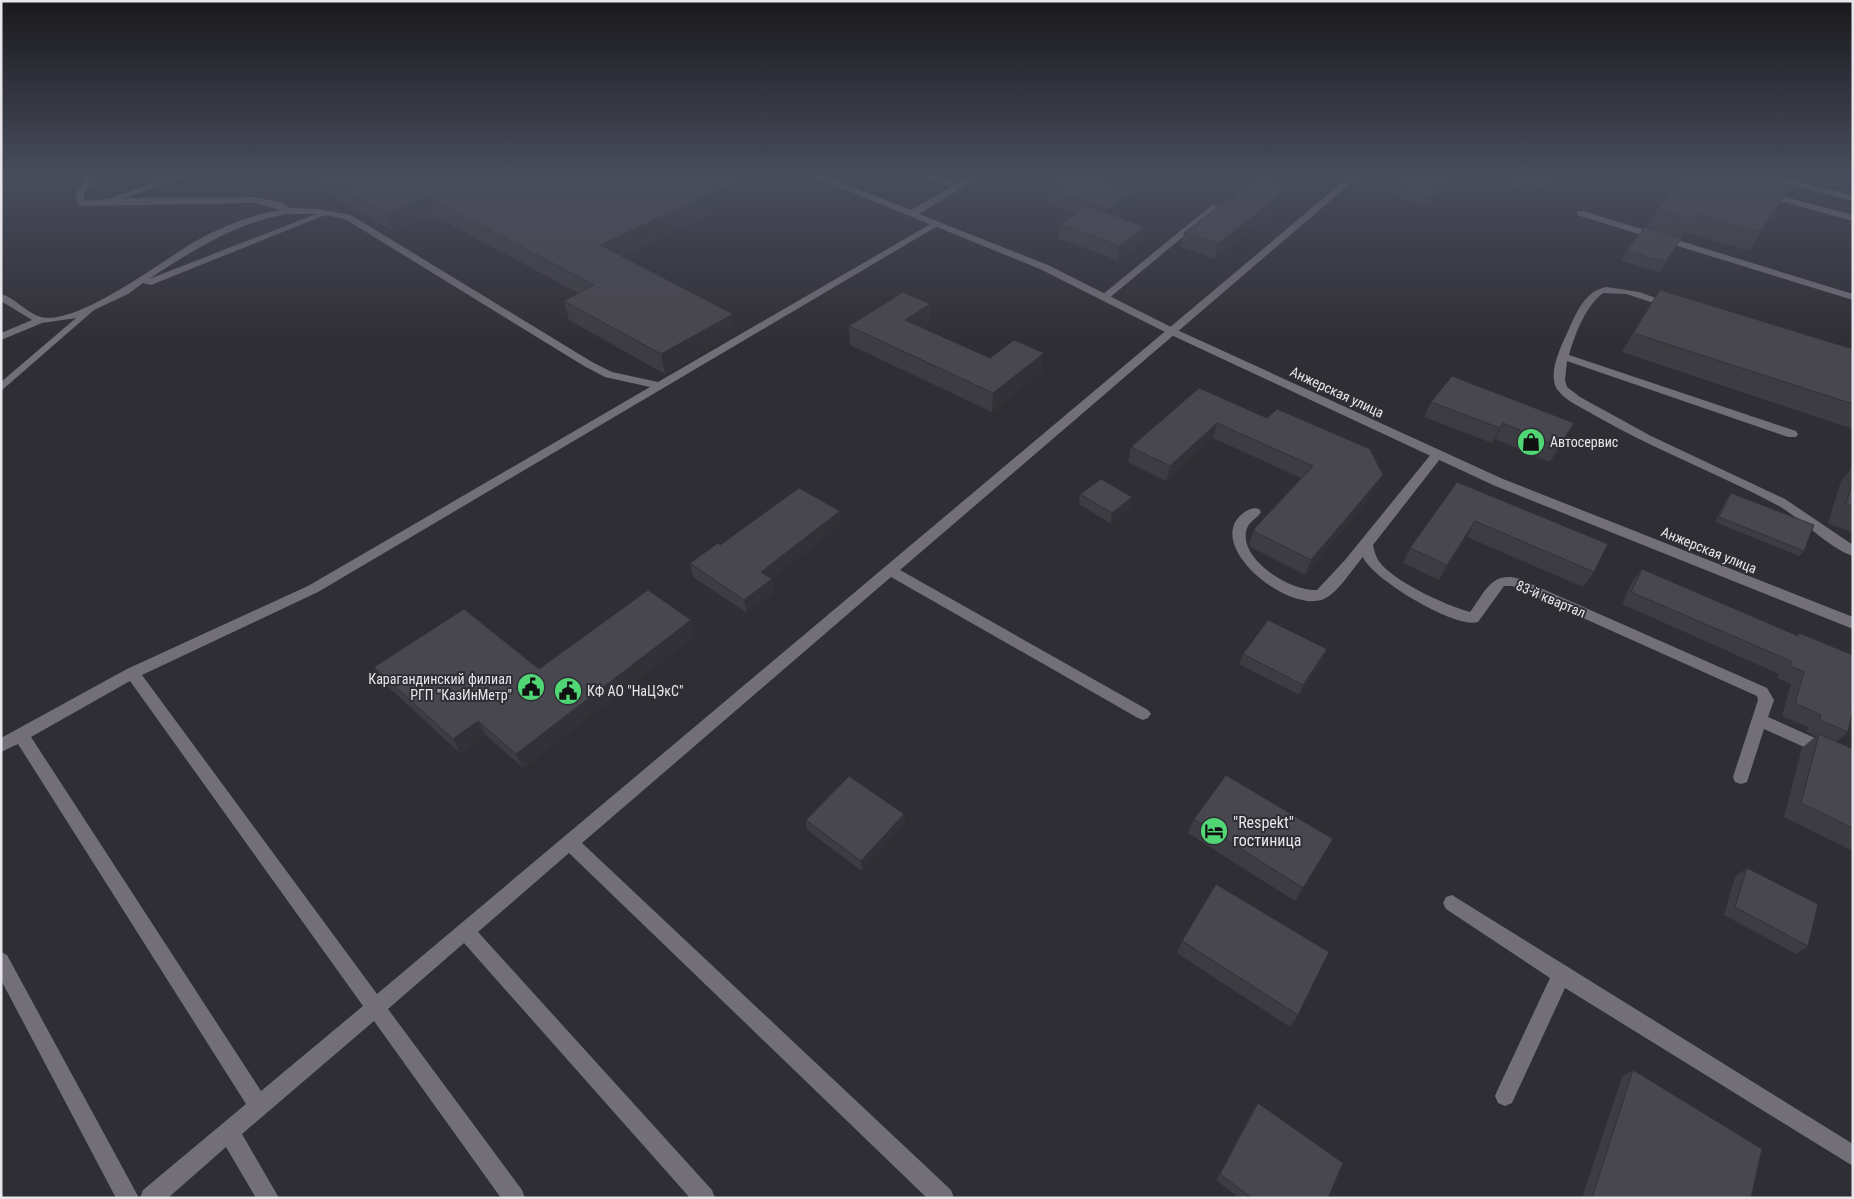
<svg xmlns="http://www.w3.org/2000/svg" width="1854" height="1199" viewBox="0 0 1854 1199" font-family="'Roboto Condensed',sans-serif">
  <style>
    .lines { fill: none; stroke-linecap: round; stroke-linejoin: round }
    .lane { fill: #726f78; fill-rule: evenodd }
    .street { fill: #726f78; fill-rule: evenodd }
    .wall { fill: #3e3c43 }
    .shaded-wall { fill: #323137 }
    .building { fill: #48464e; stroke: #323137 }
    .labels { text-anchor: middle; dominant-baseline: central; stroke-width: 4; stroke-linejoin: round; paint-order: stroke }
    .street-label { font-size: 14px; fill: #e8e6eb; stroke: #302e35 }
    .poi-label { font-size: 14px; fill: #e8e6eb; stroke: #302e35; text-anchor: start }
    .near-poi-label { font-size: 16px; fill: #e8e6eb; stroke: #302e35; text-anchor: start }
  </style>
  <rect width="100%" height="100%" fill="#302e35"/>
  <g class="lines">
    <path class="lane" d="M90,175H98L83,195L85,201L108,199L177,175H189L125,198L255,197L283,203L289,208L318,209L351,215L592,362L612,372L658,382L934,222L941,224L318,592L142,675L377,994L1351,175H1360L900,570L1148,710L1151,714L1148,718L1143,720L1138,718L891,577L582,843L951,1190L954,1198H927L569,853L478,932L712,1190L715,1198H690L464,943L388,1009L522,1190L525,1198H501L374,1021L242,1134L279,1198H256L226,1147L168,1198H140L143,1190L246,1104L18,744L1,752V738L127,669L308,586L650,387L605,377L584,366L345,219L325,215L151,285L143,283L128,294L94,310L1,391V382L76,318L42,323L1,340V333L32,320L1,301V294C16,298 26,313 41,317C77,326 162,261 194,242C221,227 250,215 280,210L255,203L79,206L75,195ZM287,214H316L149,279C192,251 235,223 287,214ZM130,681L363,1006L261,1091L31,737Z
      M922,175H934L961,187L954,189Z
      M1753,175H1768L1853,195V201Z
      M1764,191L1853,215V221L1761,196L1760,194Z
      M1212,205L1219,207L1108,299H1102V295Z
      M1577,211H1583L1853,294V300L1577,215Z
      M1607,287L1639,292L1675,305L1670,308L1626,294L1603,293C1585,307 1575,334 1569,355L1796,431L1798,434L1796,437H1788L1567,361L1565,380L1567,387L1580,397L1651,436L1785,499L1853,545V556C1830,549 1801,518 1777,505C1717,473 1653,449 1594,415C1583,408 1565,401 1557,389C1547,374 1562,344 1569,329C1577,311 1586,290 1607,287Z
      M1436,452L1440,453L1442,456L1440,459L1373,545C1374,549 1375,555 1378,560C1392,581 1445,605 1470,612C1485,592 1492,570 1520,579L1767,688L1774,700L1768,717L1853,755V769L1764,729L1747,782L1741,784L1735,782L1733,777L1758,700L1757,696L1512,586H1504L1478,622C1455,629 1372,579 1363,557C1352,569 1339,592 1324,599C1288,614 1204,546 1242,514C1247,510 1253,507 1259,509L1261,512C1256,520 1248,521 1246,532C1241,561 1292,592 1317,590L1345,560L1432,453Z
      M1452,895L1853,1144V1166L1565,988L1512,1103L1505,1106L1498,1103L1495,1096L1498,1089L1550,978L1446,909L1443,903L1446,897Z
      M1,952L7,955L139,1198H116L1,980Z"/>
    <path class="street" d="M809,175H822L911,210L971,175H983L919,214L1048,265L1175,329L1503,479L1853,617V629L1493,485L1167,333L1040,269Z"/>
  </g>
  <path class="wall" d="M107,175H156L147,182H111Z
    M1041,175H1089L1086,177L1131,206L1115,216L1143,241L1117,260L1058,238L1060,224L1076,213L1048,203L1049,189L1061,182Z
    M1457,175L1428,207L1392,197L1395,188Z
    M1557,175L1545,190L1536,188L1532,192L1509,185L1510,181Z
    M1684,175L1761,232L1749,251L1684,232L1660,272L1621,261L1626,251L1647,227L1657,210Z
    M318,176L443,180L738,181L740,198L621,256L736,333L665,374L569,320L564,301L578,293L435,216L394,232L326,194Z
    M1288,200L1215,259L1181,247L1184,233Z
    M930,304V323L922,328L990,358L1042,372L992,412L850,345L849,326Z
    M1633,333L1853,349V429L1622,352Z
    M1199,388L1267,418L1377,490L1305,575L1251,547L1249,544L1254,529L1301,478L1213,438L1166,481L1128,462L1131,447Z
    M1431,402L1566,438L1550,462L1495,439L1492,443L1424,417Z
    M1853,467V533L1828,523L1841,481Z
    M1457,482L1594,572L1583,587L1467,537L1439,580L1403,563L1410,548Z
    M1731,493L1804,551L1799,556L1715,522L1727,498Z
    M1080,494L1130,508L1110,523L1079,504Z
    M840,511L841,525L772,578L774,592L747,613L693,577L690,563L720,545Z
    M1642,569L1797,635L1799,633L1848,732L1836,742L1853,749V851L1784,817L1802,748L1816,736L1807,732L1808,727L1782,716L1791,684L1777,678L1779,674L1622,604L1632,582Z
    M694,636L523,768L486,735L461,754L383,682L374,667L539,669Z
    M1243,654L1323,659L1299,695L1239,664Z
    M904,814L905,823L862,871L807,830L806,820Z
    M1194,819L1333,839L1295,901L1188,833Z
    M1747,868L1808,946L1796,954L1724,915L1735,877Z
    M1182,941L1298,1015L1290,1027L1177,953Z
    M1633,1070L1751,1198H1582L1622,1077Z
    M1258,1103L1328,1198H1239L1216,1180L1253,1110Z"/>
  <path class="shaded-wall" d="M143,175H156L147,182Z
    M1452,175H1457L1428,207L1431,198Z
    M1555,175H1557L1545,190L1547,185Z
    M738,181L740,198L604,263L600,245Z
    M1291,186L1288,200L1215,259L1218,244Z
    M1133,192L1131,206L1105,223L1107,209Z
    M428,198L435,216L394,232L386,214Z
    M1146,227L1143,241L1117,260L1119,246Z
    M930,304V323L905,339V320Z
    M733,314L736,333L665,374L661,354Z
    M1044,353L1042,372L992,412L993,393Z
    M1217,423L1213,438L1166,481L1170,466Z
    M1503,423L1495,439L1492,443L1500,428Z
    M1574,423L1566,438L1550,462L1559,447Z
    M1383,475L1377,490L1305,575L1311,560Z
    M1132,497L1130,508L1110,523L1112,513Z
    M840,511L841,525L764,585L761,572Z
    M1475,521L1467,537L1439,580L1447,565Z
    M772,579L774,592L747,613L744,600Z
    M691,620L694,636L523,768L516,754Z
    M1327,649L1323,659L1299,695L1303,685Z
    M478,721L486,735L461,754L453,739Z
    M904,814L905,823L862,871L861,861Z"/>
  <path class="building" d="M321,175H432L443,180L456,175H724L738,181L600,245L733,314L661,354L564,301L594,285L428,198L386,214L318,176Z
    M1072,175H1082L1133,192L1107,209L1049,189Z
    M1409,175H1452L1431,198L1395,188Z
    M1516,175H1555L1547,185L1538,183L1534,188L1510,181Z
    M1684,175H1750L1790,185L1761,232L1695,214L1691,220L1657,210Z
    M1259,176L1291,186L1218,244L1184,233Z
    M1087,206L1146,227L1119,246L1060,224Z
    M1645,227L1681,238L1666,262L1626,251Z
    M1660,290L1853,349V404L1633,333Z
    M903,292L930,304L905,320L990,358L1014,340L1044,353L993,393L849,326Z
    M1452,376L1574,423L1559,447L1503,423L1500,428L1431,402Z
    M1199,388L1267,418L1277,409L1370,449L1383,475L1311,560L1255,532L1254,529L1313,466L1217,423L1170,466L1131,447Z
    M1101,479L1132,497L1112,513L1080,494Z
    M1853,480V506L1846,504Z
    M1457,482L1608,544L1594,572L1475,521L1447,565L1410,548Z
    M799,488L840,511L761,572L772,579L744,600L690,563L718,543L720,545Z
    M1731,493L1814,525L1804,551L1719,517Z
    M1642,569L1798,636L1799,633L1853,655V708L1848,732L1820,720L1821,715L1795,703L1804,672L1790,666L1791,661L1631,592Z
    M648,590L691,620L516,754L478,721L453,739L374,667L464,609L539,669Z
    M1268,620L1327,649L1303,685L1243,654Z
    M1819,734L1853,749V828L1801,803Z
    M1226,775L1333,839L1303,888L1194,819Z
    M849,776L904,814L861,861L806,820Z
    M1747,868L1818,904L1808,946L1735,907Z
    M1216,884L1329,952L1298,1015L1182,941Z
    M1633,1070L1762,1149L1751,1198H1592Z
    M1258,1103L1343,1163L1328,1198H1252L1220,1174Z"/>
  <linearGradient id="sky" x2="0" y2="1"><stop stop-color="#1a191d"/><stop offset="0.51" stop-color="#484c5c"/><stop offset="1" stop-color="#484c5c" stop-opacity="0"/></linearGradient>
  <rect width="1854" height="343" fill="url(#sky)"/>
  <defs>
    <symbol id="shop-disc" viewBox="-11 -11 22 22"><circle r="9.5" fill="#50d674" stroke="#302e35"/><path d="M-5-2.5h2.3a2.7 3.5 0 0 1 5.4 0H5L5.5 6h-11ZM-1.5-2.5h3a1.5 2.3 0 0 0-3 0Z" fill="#111"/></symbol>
    <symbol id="civic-disc" viewBox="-11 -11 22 22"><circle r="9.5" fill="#50d674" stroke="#302e35"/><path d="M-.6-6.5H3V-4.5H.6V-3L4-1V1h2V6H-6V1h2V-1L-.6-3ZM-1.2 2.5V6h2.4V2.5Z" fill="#111"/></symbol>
    <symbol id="hotel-disc" viewBox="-11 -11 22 22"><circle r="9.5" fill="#50d674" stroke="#302e35"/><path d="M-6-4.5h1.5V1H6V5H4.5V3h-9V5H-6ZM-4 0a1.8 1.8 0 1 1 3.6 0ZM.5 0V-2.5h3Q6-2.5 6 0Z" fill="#111"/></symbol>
  </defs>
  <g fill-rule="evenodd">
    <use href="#shop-disc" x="1515" y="426" width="32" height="32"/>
    <use href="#civic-disc" x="515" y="671" width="32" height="32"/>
    <use href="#civic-disc" x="552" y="675" width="32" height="32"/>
    <use href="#hotel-disc" x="1198" y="815" width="32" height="32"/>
  </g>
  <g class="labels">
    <g class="street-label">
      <text transform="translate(1337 392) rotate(25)">Анжерская улица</text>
      <text transform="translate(1709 550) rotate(22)">Анжерская улица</text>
      <text transform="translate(1551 599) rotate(23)">83-й квартал</text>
    </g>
    <g class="poi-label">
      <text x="1550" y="442">Автосервис</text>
      <text x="512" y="679" text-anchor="end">Карагандинский филиал<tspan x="512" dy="16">РГП "КазИнМетр"</tspan></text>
      <text x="587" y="691">КФ АО "НаЦЭкС"</text>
    </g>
    <g class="near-poi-label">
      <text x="1233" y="822">"Respekt"<tspan x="1233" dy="18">гостиница</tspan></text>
    </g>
  </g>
  <rect width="1854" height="1199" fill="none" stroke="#e8e6eb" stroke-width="5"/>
</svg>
